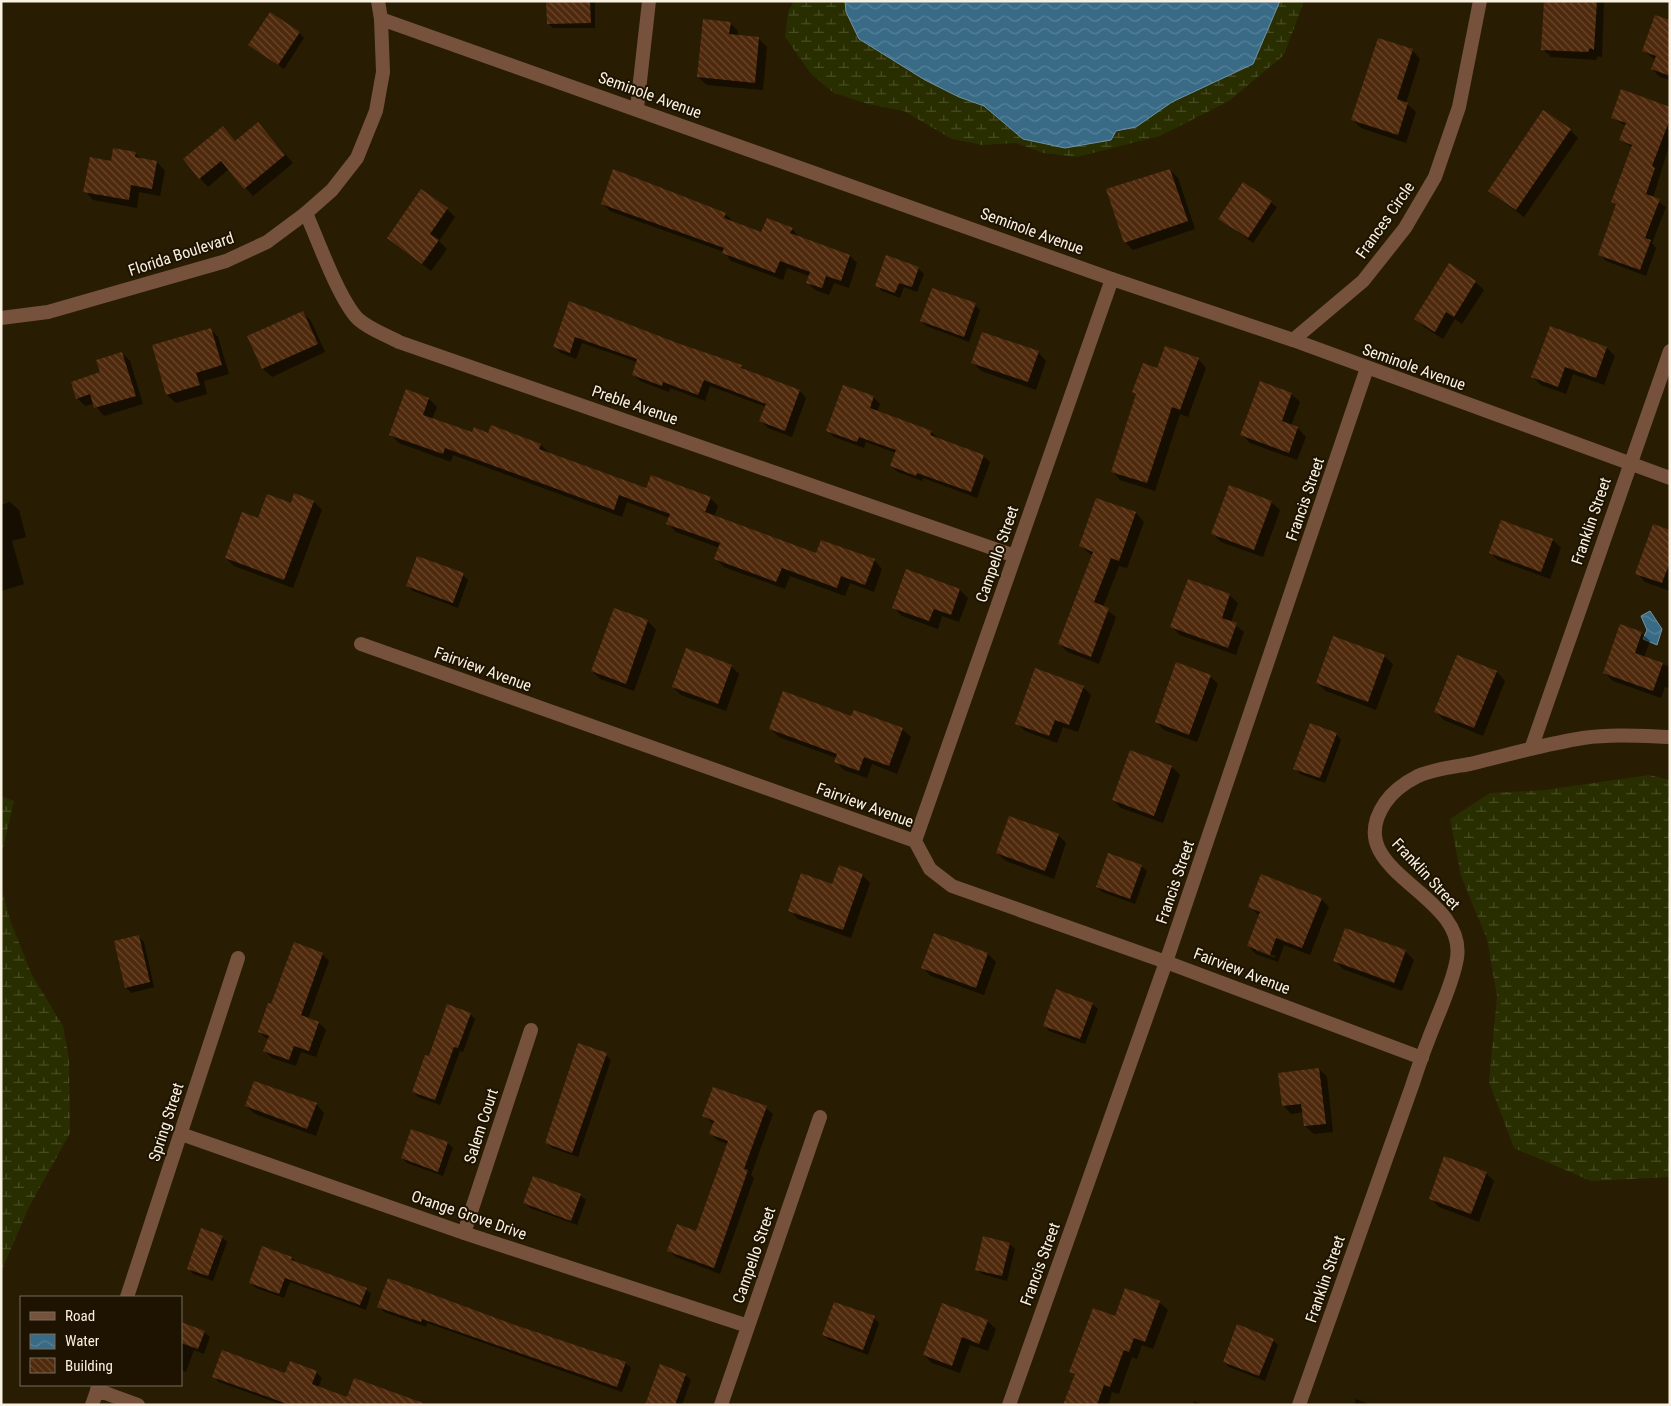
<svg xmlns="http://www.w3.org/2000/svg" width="1671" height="1406" viewBox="0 0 1671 1406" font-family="'Roboto Condensed',sans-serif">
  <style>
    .wetland { fill: url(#wetland-marsh) }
    .water { fill: url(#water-waves); stroke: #7393a2 }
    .shadow { fill: #0007; fill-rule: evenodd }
    .building { fill: url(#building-back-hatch) }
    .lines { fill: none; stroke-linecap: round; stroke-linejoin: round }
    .minor { stroke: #76523c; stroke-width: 14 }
    .tertiary { stroke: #76523c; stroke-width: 14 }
    .labels { text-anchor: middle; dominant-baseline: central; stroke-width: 4; stroke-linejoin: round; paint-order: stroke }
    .street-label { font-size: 16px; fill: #f9f1e2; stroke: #1e1300 }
  </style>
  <defs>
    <pattern id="wetland-marsh" width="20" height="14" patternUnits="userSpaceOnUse" patternTransform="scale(1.25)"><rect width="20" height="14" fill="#292e00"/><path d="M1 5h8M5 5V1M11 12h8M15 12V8" fill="none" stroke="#494d25"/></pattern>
    <pattern id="water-waves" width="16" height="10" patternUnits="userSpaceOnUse" patternTransform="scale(1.25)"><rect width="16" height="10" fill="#396b87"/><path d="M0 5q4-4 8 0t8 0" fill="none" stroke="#568198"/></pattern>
    <pattern id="building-back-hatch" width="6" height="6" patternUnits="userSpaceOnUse" patternTransform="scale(1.25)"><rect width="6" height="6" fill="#4f290c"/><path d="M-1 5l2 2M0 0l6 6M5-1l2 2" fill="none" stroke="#69482f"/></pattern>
  </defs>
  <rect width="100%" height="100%" fill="#281c02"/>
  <path class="wetland" d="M794,1H845L846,12L896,61L925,80L959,97L984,106L1023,139L1065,148L1136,127L1172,102L1253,64L1280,1H1304L1284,55L1229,101L1160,136L1077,157L1043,153L1015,143L982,145L952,139L904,111L868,104L834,93L811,74L785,37L788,12Z
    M1649,775L1670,780V1177L1591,1181L1514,1148L1489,1082L1497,996L1487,939L1461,876L1450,819L1490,793L1545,790Z
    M1,796L14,801L1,857Z
    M1,887L11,923L32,975L63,1026L69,1059L70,1133L28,1209L1,1272Z"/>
  <path class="water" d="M845,1H1280L1253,64L1172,102L1136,127L1116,131L1111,140L1065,148L1023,139L984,106L959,97L925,80L859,39L846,12Z
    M1650,611L1662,629L1657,645L1643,639L1647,630L1641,616Z"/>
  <path class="shadow" d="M548,1H595V28H553L548,23Z
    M1546,1H1604L1602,57L1598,56L1596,60L1551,57L1543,49Z
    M1670,21V80L1660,77L1652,69L1655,60L1643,50Z
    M730,23L738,31V36L759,39L767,47L763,90L707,85L698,77Z
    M299,32L304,38L284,69L249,44Z
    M1412,50L1420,59L1406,103L1416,112L1406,143L1361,128L1353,120Z
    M1670,108V143L1653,198L1666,207L1652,243L1656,248L1646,276L1606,261L1599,254L1617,206L1613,201L1633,148L1621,140L1626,126L1612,117Z
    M258,123L293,163L253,196L229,169L208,187L184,160L223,128L236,142Z
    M1570,130L1578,138L1524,217L1489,191Z
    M135,153L142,160L157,162L165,171L160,196L139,192L137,208L93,200L85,191L112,163Z
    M1170,170L1178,178L1195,229L1133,250L1125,242Z
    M1243,183L1277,207L1253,243L1220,219Z
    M602,203L725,214L733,221L762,234L792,229L799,237L850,256L857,263L849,288L834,283L829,295L815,290L807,282L809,276L787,268L783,280L731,261L724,252L610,211Z
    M447,209L455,217L439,241L447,249L431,271L388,238Z
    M918,268L924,274L917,292L904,287L900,298L882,291L877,286Z
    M1475,282L1484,290L1462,324L1455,319L1443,339L1424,327L1416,319Z
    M570,302L677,344L741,366L747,372L800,391L806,398L792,437L768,428L761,421L766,407L710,386L705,401L670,388L669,392L640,381L633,374L637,362L582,343L576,359L561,353L554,346Z
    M975,305L980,310L969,342L926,326L921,321Z
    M303,313L311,321L325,352L272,377L263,369L249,337Z
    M1551,327L1607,348L1615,356L1604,385L1573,374L1566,394L1541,385L1533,377Z
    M210,329L218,337L229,374L204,381L207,394L176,403L167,395L153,346Z
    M1038,352L1046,361L1036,390L981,371L973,362Z
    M122,353L130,361L143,404L104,416L94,404L85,406L77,398Z
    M1198,359L1206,368L1188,417L1180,414L1155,491L1120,480L1112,471L1137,395L1134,392L1158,370Z
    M1291,394L1300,402L1291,426L1298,428L1306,437L1297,460L1250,443L1242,435Z
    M873,397L880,404L877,412L931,432L938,438L983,456L990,462L977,498L923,478L922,481L898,472L891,466L896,453L866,442L864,448L834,437L827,430Z
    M429,399L437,407L432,419L473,434H489L541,445L549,453L647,490L710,498L718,506L714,517L817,554L874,560L882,569L874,592L850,583L845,596L790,576L785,589L724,567L716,559L720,548L676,532L668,523L670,518L627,502L622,517L453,455L451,462L399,443L391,435Z
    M1097,499L1136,513L1144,522L1127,568L1119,566L1103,607L1116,617L1099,664L1068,652L1059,644L1093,556L1080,546Z
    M10,502L19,510L26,537L12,541L24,584L1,591V505Z
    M314,502L322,510L293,588L234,566L226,558L258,519L291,504Z
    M1271,502L1280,510L1263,557L1221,542L1213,534Z
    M1670,531V591L1645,582L1637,573Z
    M1553,540L1561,548L1550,579L1498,560L1490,552Z
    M463,575L468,580L458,608L413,591L408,586Z
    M960,590L968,598L959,622L942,616L938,629L902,616L894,608Z
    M1229,595L1238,603L1231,622L1244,632L1236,655L1180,635L1172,627Z
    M648,621L656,630L634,691L600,679L592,671Z
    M1641,633L1650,641L1644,657L1670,667V688L1665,687L1661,698L1613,681L1605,673Z
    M1384,656L1393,664L1376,710L1326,691L1317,683Z
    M1458,657L1497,672L1505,681L1483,736L1444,720L1436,712Z
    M731,666L739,674L726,711L681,695L673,687Z
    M1210,676L1218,684L1197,742L1164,730L1156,722Z
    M1083,687L1091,695L1078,732L1063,727L1057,743L1025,731L1017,723Z
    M852,718L902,729L911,737L897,774L872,764L867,778L844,770L836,762L837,758L779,737L771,729Z
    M1336,734L1341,740L1325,783L1300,774L1295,768Z
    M1131,752L1172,767L1180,775L1163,823L1121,808L1113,800Z
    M1058,835L1066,843L1054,879L1006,861L997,853Z
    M1141,866L1147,871L1135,904L1102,892L1097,887Z
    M862,875L870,883L851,938L798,919L790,910Z
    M1321,899L1329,907L1310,955L1284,945L1278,962L1256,954L1248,946L1260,916L1250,907ZM1256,949L1276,956L1275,958L1256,951Z
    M138,936L144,942L154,987L132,993L126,988L115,942Z
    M1405,951L1414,960L1402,991L1343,969L1335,961Z
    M322,954L329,961L308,1019L319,1023L326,1030L316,1057L301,1052L296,1066L272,1058L265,1051L269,1040L259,1032L272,1006Z
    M988,954L996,962L984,995L931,976L922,967Z
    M1092,1004L1098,1009L1085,1044L1049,1031L1044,1025Z
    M470,1014L475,1019L463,1052L460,1051L440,1105L418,1097L413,1091L429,1058Z
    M606,1055L611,1060L578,1157L552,1148L547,1143Z
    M1319,1069L1327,1077L1333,1132L1314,1134L1305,1126L1304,1112L1291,1114L1283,1105Z
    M316,1104L324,1113L316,1136L255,1114L246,1106Z
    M766,1108L773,1114L751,1175L754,1178L720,1274L676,1257L669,1251L696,1232L728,1144L717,1140L711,1134L714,1124L704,1116Z
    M412,1130L448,1143L453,1148L443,1176L407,1163L402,1158Z
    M1486,1173L1494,1181L1479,1222L1439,1207L1430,1198Z
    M580,1195L586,1200L577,1225L530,1208L525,1203Z
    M222,1237L227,1242L213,1281L193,1274L188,1268Z
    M1010,1244L1015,1249L1007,1281L982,1274L976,1269Z
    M292,1258L297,1263L366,1289L371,1294L366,1310L290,1282L284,1298L256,1288L250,1283Z
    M1159,1302L1168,1310L1153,1349L1142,1345L1137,1359L1132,1357L1119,1394L1112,1392L1108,1405H1065L1076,1376L1071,1371L1116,1318Z
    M379,1306L625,1363L631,1368L622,1392L427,1323L426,1327L384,1312Z
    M874,1318L879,1323L868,1355L829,1340L823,1335Z
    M987,1321L996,1329L988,1351L970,1345L960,1373L932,1363L924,1355Z
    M181,1324L204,1332L210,1337L204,1354L194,1350L186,1372L181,1370Z
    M1273,1340L1278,1345L1265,1381L1229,1367L1224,1362Z
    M316,1372L322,1378L318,1388L348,1399L422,1405H283L219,1382L213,1376L286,1375Z
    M685,1375L691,1380L682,1405H646Z
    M1356,1399L1371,1405H1354Z
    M1194,1401L1204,1405H1193Z"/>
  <path class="building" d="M546,1H590L591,23L547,24Z
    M1544,1H1597L1594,50L1590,48L1588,52L1541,50Z
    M270,12L300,32L278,65L248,45Z
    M1655,15L1670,20V76L1651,69L1656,56L1642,51Z
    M703,19L731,22L729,34L759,37L755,83L697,77Z
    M1378,38L1413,49L1397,99L1408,103L1398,135L1351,120Z
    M1621,89L1670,107V119L1652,166L1655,168L1646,194L1660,199L1645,238L1651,240L1640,270L1598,255L1616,204L1611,202L1632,145L1619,140L1626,123L1611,118Z
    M1543,110L1571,129L1516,210L1488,191Z
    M258,122L285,155L244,189L221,161L199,179L183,159L223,126L235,141Z
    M113,148L136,152L135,157L157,161L152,189L131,185L129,200L83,192L90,157L111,161Z
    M613,169L726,213L724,218L761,232L767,218L793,228L790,233L850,255L841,281L826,276L822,288L806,283L810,272L780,261L775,273L722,253L724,248L601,204Z
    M1170,169L1188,221L1124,243L1106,189Z
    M1243,182L1272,201L1248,238L1218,219Z
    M421,189L448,208L430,234L439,240L422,264L387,238Z
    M886,255L919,267L912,287L899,283L895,293L875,286Z
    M1449,263L1476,281L1454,317L1446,312L1435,332L1414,319Z
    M932,288L976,303L964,337L920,321Z
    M569,301L677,343L742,365L741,368L800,390L785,431L759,421L766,404L704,380L698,395L663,382L662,386L632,375L637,359L575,337L570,353L553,347Z
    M303,311L318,344L262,369L247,336Z
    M1550,326L1607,347L1596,378L1565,367L1558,387L1531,377Z
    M211,328L222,365L196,373L200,385L166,395L152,345Z
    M982,332L1039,351L1028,382L971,363Z
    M1165,346L1199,358L1180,410L1172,407L1147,483L1111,472L1136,394L1132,392L1143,363L1157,368Z
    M122,352L136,396L94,408L90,394L76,399L71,382L100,372L96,360Z
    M1260,381L1292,393L1282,421L1298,427L1289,453L1240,435Z
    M843,385L874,396L870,408L932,431L930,435L984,455L971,492L917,473L916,476L890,466L896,450L859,437L857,442L826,431Z
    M406,389L429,398L423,415L472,432L474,427L488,433L491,425L541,444L539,449L646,488L651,475L711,497L705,512L816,553L821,540L875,559L865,585L841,576L837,588L782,568L776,582L714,559L720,543L666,524L670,514L619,495L614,510L445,448L443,454L389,435Z
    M1229,485L1272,501L1254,550L1211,534Z
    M294,493L314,501L284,580L225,558L242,512L258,518L267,494L291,503Z
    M1096,498L1136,512L1119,561L1111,558L1094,602L1109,608L1091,657L1058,644L1093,552L1079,546Z
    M1501,520L1553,539L1541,572L1489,553Z
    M1653,524L1670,530V562L1662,583L1635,574Z
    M417,556L464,573L453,603L406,586Z
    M906,569L960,589L951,615L934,609L929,621L892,608Z
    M1188,579L1230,594L1222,618L1237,623L1228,648L1170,627Z
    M614,608L648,620L626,684L591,671Z
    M1620,624L1642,632L1635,653L1663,663L1653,691L1603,673Z
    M1333,636L1385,655L1368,702L1316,683Z
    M686,648L732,665L718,704L672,687Z
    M1457,655L1497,671L1474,728L1434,712Z
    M1176,662L1211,675L1189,735L1155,722Z
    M1035,668L1084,686L1069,725L1055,720L1049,736L1015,724Z
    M783,691L851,716L854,710L903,728L889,766L864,757L859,771L834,762L837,754L769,729Z
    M1310,723L1337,733L1320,778L1293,769Z
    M1130,750L1172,766L1154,816L1112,800Z
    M1009,816L1059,834L1045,871L996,853Z
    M1108,853L1142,865L1130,899L1096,887Z
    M839,865L863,874L843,930L788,911L801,873L832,884Z
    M1261,874L1322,898L1302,948L1276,938L1270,955L1247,946L1260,912L1248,907Z
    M1345,928L1406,950L1394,983L1333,961Z
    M934,933L988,953L976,988L921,968Z
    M139,935L150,982L125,988L114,941Z
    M294,942L323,953L301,1015L319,1022L309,1051L294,1046L289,1060L263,1051L269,1036L258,1032L268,1003L271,1004Z
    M1056,989L1093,1003L1080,1039L1043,1026Z
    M447,1004L471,1013L458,1048L454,1047L435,1100L412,1092L425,1055L429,1056Z
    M578,1043L607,1053L572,1153L545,1143Z
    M1319,1068L1326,1124L1304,1126L1301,1104L1282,1106L1278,1073Z
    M254,1081L317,1103L307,1129L245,1106Z
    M713,1087L767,1106L744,1169L748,1170L714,1268L667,1251L677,1224L696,1231L728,1141L709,1134L714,1121L702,1116Z
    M411,1129L448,1142L438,1172L401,1158Z
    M1444,1156L1487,1172L1471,1214L1429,1199Z
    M533,1176L581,1194L571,1221L523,1203Z
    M201,1228L223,1236L208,1276L187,1269Z
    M983,1236L1010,1243L1002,1276L975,1270Z
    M262,1246L292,1257L291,1260L367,1288L360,1305L285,1278L279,1294L249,1283Z
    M388,1278L515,1325L626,1362L617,1387L422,1319L421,1322L377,1307Z
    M1125,1288L1160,1301L1145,1342L1134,1338L1129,1352L1124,1350L1110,1387L1104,1385L1097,1405H1063L1075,1374L1069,1372L1093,1308L1115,1316Z
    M834,1302L875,1316L863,1350L822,1335Z
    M942,1303L988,1320L979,1344L962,1337L952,1366L923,1355Z
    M181,1322L205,1331L198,1349L181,1343Z
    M1237,1324L1274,1339L1259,1376L1223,1362Z
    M222,1350L285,1373L290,1361L317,1371L312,1384L347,1397L354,1378L423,1403L422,1405H290L212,1377Z
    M660,1364L686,1374L675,1405H645Z"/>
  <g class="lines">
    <path class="minor" d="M378,1L381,19
      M637,108L649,1
      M306,213C318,241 339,299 358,319C369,329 386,335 399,342L1015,556
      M1293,340L1363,281L1405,228L1435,177L1459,107L1480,1
      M361,644L915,841L930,869L952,886L1166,962L1422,1058
      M1531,749L1670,351
      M915,841L1112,279
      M181,1134L464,1233L748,1326
      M464,1233L531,1030
      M127,1297L238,958
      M97,1390L138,1405
      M92,1405L99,1385
      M721,1405L820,1117
      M1009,1405L1166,962L1367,368
      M1299,1405C1337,1298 1374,1192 1412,1086C1420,1061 1429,1037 1439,1013C1446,995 1454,977 1457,958C1467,892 1338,872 1385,803C1393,791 1404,783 1418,776C1434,769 1453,767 1470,764C1507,755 1545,744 1583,738C1612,734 1641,736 1670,737"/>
    <path class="tertiary" d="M1,318L48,312L226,261L267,242L306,213L332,190L357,158L376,111L383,72L381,19L1112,279L1293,340L1670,478"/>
  </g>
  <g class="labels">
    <g class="street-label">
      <text transform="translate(650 95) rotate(20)">Seminole Avenue</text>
      <text transform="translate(1385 220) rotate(-55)">Frances Circle</text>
      <text transform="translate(1032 231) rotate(20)">Seminole Avenue</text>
      <text transform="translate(181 254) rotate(-18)">Florida Boulevard</text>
      <text transform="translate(1414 367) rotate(20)">Seminole Avenue</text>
      <text transform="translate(635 405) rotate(19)">Preble Avenue</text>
      <text transform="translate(1305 499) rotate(-71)">Francis Street</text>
      <text transform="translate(1591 521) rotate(-71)">Franklin Street</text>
      <text transform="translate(997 554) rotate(-71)">Campello Street</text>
      <text transform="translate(483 669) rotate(20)">Fairview Avenue</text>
      <text transform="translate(865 805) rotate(20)">Fairview Avenue</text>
      <text transform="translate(1426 874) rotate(47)">Franklin Street</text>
      <text transform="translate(1175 882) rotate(-71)">Francis Street</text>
      <text transform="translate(1242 971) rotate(21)">Fairview Avenue</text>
      <text transform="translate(166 1122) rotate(-72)">Spring Street</text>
      <text transform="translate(481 1126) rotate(-72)">Salem Court</text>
      <text transform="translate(469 1215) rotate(19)">Orange Grove Drive</text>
      <text transform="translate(754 1255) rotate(-71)">Campello Street</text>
      <text transform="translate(1040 1264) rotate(-70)">Francis Street</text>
      <text transform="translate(1325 1279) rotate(-71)">Franklin Street</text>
    </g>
  </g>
  <rect width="1671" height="1406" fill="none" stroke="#f9f1e2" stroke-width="5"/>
  <rect x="20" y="1296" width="162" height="90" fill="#1e1300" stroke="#766c5a"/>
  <rect x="30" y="1312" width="25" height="8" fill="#76523c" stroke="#766c5a"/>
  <text x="65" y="1321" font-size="15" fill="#f9f1e2">Road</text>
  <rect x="30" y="1334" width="25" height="15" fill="url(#water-waves)" stroke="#766c5a"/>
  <text x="65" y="1346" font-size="15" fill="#f9f1e2">Water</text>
  <rect x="30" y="1358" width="25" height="15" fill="url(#building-back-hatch)" stroke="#766c5a"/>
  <text x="65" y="1371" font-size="15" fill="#f9f1e2">Building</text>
</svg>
